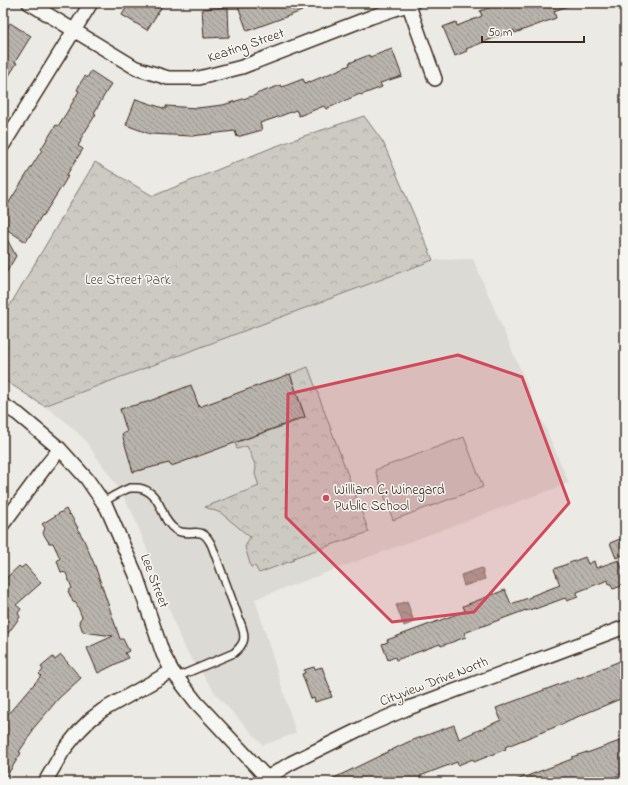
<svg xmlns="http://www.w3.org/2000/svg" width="628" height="785" viewBox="0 0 628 785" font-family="'Indie Flower',sans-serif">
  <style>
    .built { fill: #dcdad4 }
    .green { fill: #cdcac4; stroke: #847a71 }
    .park { fill: url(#park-crowns); stroke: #847a71 }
    .water { fill: url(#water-waves); stroke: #7c7167 }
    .building { fill: url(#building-back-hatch); stroke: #3b2a1e }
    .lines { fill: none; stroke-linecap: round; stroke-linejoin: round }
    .service-casing { stroke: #3b2a1e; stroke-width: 10 }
    .minor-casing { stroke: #3b2a1e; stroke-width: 16 }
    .service { stroke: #f6f6f2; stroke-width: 7 }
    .minor { stroke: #f6f6f2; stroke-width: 13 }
    .marked { fill: #d1495b; fill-opacity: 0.2; stroke: #d1495b; stroke-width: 3; stroke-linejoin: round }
    .poi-dot { fill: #d1495b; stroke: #f6f6f2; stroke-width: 1.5 }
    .labels { text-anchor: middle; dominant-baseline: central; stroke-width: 3; stroke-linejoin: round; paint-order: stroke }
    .street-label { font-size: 14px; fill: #3b2a1e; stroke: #f6f6f2 }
    .park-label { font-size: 14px; fill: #605248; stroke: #f6f6f2 }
    .poi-label { font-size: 14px; fill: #3b2a1e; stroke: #f6f6f2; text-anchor: start }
  </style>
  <defs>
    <pattern id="park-crowns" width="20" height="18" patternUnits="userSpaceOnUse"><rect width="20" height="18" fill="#cdcac4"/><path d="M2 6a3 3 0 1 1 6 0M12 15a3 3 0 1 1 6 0" fill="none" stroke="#b1aea8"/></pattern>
    <pattern id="water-waves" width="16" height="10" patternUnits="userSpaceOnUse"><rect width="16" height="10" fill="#a8a198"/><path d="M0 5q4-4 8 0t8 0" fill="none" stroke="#8a837b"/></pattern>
    <pattern id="building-back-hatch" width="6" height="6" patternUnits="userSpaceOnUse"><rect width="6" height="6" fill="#bab4ae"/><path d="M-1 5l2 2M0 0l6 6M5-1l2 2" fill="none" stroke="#98938d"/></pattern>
  </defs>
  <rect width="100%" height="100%" fill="#ebeae5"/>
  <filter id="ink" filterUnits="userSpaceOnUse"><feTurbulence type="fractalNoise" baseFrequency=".025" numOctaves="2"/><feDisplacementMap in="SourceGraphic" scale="8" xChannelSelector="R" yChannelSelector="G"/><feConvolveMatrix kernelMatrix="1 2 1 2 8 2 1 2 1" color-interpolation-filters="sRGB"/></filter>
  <g filter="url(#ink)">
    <path class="built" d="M473,259L569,483L255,599L296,733L263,745L218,697L183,646L146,547L132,512L115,483L84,439L65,421L44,406L433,260Z"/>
    <path class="green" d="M464,437L483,487L393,520L375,470Z"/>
    <path class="park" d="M364,116L383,142L433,260L44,406L3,379V317L95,162L153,196L271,148L304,136Z
      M308,367L369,532L293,558L294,560L259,573L255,566L251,567L245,547L250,537L221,513L205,507L259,486L255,474L256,467L247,446L237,449L235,443L297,421V420L305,417L290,374Z"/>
    <path class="water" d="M482,568L485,579L464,586L461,575Z
      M407,601L414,622L404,626L396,605Z"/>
    <path class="building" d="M129,3H164L147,30L122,15Z
      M237,3H299L302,11L247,31Z
      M502,3H573V4L554,11L556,18L515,33L514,30L484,42L466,49L467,51L455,56L443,27L456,22L457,26L482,16L480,11Z
      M228,7L229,37L204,38L202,9Z
      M10,23L31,36L15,62L17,63L3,85V34Z
      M392,49L402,76L380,83L382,87L361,95L360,94L326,109L324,106L299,116L296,110L278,117L260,123L262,130L237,137L235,131L192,136L150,134L126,125L136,99L166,109V106L197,108L223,105L256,95V94L281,85L282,87L303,79L305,83L310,81V82L350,65L349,63L369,55L370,57Z
      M91,71L111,84L94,113L96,114L80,140L81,141L78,146L83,149L66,176H68L64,183L43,216L42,215L26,242L3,227V212L42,150L41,149L56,125L58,126L67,112L79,91L77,90L81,82L85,76L87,78Z
      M3,232L16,256L3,278Z
      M290,374L305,417L177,464L171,466L169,463L133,472L122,434L127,432L120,409L147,402L191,385L199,407Z
      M66,509L69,515L70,514L78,528H77L83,538L95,566L120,639H123L129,651L125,653L128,658L98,673L87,648L113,636L83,632L79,621L82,617L76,603L73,602L68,591L72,588L66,573L61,572L57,561L60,558L53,543H49L43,533L45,528L42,524Z
      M625,537V554L616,558L610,543Z
      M585,557L588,564L594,561L596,568L619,560L625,577V585L613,589L611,584H609L608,580L577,592L578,597L567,601L565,598L535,609V608L526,611V610L464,633L466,637L441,646L440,644L396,660L395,657L388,660L382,644L388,642L387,640L465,611L463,606L505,590L511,604L531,597V596L560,585L554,569Z
      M25,565L41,583L16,605L21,609L18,613L20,617L3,640V581L19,566L21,568Z
      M61,655L81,678L59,698L32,730L33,731L19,752L21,753L3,782V713L8,714L41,676L39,674L43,670L41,667L53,657L55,660Z
      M625,659V697L565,722V723L505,747L506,749L474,762L473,759L458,765L457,762L420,776L421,779L415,782H326L408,742L454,725L459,739L501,720L496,708L579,677V678L600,670V669Z
      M314,667L315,669L322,667L331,692H330L332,697L315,702L314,698L311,699L302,674L305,673L304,670Z
      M625,739V772L616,776V777L601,782H514V781L572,759V757L587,752V753Z"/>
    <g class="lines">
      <defs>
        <path id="service" d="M103,502C110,498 123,490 130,488C131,488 135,488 136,488C149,488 156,497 161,508C165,517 167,524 176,530C191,539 201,522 212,546L242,627C246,639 244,644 234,653L177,677"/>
        <path id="minor" d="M29,3L136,68L168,78H199L242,67L371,17L413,3
          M408,3L435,79
          M3,145L91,3
          M3,405L18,414L60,449L87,479L107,508L136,575L163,654L172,671L196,702L267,778
          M3,524L46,466L60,449
          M45,782L63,751L80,730L91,719L103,710L172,671
          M262,782L267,778L291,763L362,728L406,709L625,627"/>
      </defs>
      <use href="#service" class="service-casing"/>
      <use href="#minor" class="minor-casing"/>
      <use href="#service" class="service"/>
      <use href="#minor" class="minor"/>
    </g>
  </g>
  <path class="marked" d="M458,355L522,377L569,503L474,612L392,622L286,517L288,394Z"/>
  <circle class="poi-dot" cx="326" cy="498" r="4"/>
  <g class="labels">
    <g class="street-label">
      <text transform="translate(246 46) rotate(-19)">Keating Street</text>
      <text transform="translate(154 581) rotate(69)">Lee Street</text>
      <text transform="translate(434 682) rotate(-21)">Cityview Drive North</text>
    </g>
    <g class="park-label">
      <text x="128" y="280">Lee Street Park</text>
    </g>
    <g class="poi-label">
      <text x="334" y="490">William C. Winegard<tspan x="334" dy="16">Public School</tspan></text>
    </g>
  </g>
  <rect width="628" height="785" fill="none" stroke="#f6f6f2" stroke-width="16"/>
  <rect x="8" y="8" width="612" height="769" fill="none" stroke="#3b2a1e" stroke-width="1.5" filter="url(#ink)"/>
  <path d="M482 36v6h102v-6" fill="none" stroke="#3b2a1e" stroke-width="2"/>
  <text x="488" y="36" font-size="12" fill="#3b2a1e" stroke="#f6f6f2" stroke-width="3" paint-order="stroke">50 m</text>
</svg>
